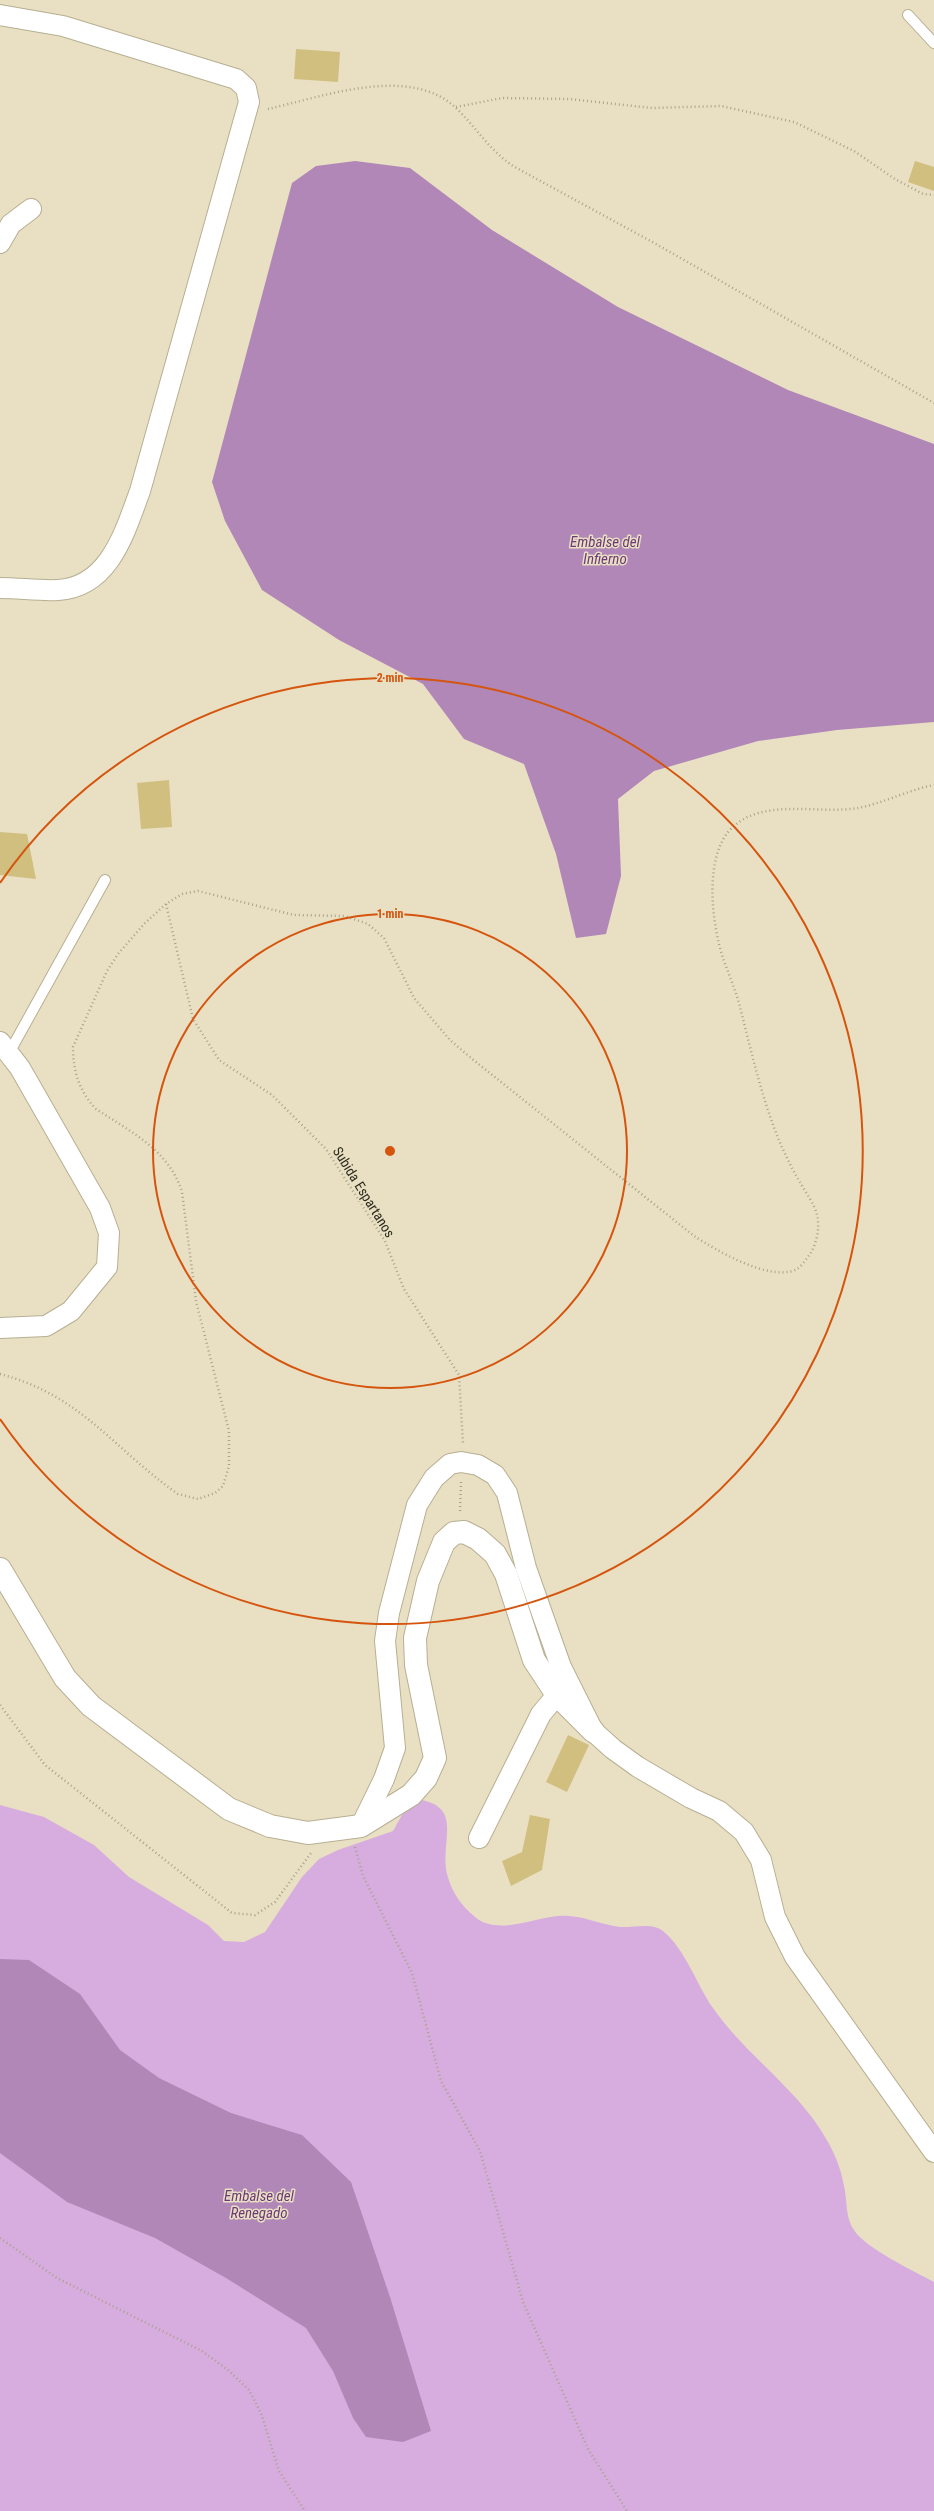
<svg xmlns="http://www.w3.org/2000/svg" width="934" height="2511" viewBox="0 0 934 2511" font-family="'Roboto Condensed',sans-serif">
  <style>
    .green { fill: #d6adde }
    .water { fill: #b087b7 }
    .building { fill: #d1bf80 }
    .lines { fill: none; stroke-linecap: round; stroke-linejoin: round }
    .lane-casing { stroke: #b7af93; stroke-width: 12 }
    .street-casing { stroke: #b7af93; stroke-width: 22 }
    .secondary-casing { stroke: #b7af93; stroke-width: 24 }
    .path { stroke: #a9a28b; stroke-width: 2.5; stroke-dasharray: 1 3; stroke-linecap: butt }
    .lane { stroke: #fff; stroke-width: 10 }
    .street { stroke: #fff; stroke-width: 20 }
    .secondary { stroke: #fff; stroke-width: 22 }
    .ring { fill: none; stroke: #d5540e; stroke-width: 2 }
    .labels { text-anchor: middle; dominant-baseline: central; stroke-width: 3; stroke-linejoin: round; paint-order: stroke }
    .street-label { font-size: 14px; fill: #2d2a1f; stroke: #e9e0c3 }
    .water-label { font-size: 15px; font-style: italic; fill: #6c3876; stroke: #e9e0c3 }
    .centre { fill: #d5540e; stroke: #e9e0c3; stroke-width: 2 }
    .ring-label { font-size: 12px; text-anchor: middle; font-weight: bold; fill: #d5540e; stroke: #e9e0c3; stroke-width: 3; stroke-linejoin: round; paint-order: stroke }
  </style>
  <rect width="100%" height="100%" fill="#e9e0c3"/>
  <path class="green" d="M415,1799C466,1805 439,1841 447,1874C452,1893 461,1905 475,1917C500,1938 541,1913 569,1916C586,1917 603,1925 620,1927C633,1928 652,1922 663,1931C686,1950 696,1984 713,2008C747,2057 799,2089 828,2142C837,2158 842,2173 845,2191C847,2204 846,2219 854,2230C865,2248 914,2271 934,2282V2511H0V1805L44,1817L94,1845L129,1877L208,1925L224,1941L244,1942L265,1932L302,1877L319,1859L338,1850L393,1831L407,1806Z"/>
  <path class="water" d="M355,161L410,168L492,230L618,307L788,390L934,444V722L837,730L758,741L654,771L618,799L621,876L606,934L576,938L556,854L524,764L464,739L423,684L339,640L262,590L225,521L212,482L292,183L316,166Z
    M0,1959L29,1960L80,1994L120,2050L159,2078L231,2113L302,2135L351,2182L390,2297L431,2431L403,2442L366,2437L353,2418L333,2371L306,2328L226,2278L155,2238L67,2202L0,2153Z"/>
  <path class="building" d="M296,49L340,52L338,82L294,79Z
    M915,161L934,167V191L908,182Z
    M169,780L172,827L141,829L137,783Z
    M0,832L27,834L36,879L0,875Z
    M568,1735L589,1745L567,1792L546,1782Z
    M530,1815L550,1819L542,1870L511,1886L502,1861L522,1852Z"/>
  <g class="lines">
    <defs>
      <path id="lane" d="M908,15L934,43
        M9,1053L105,880"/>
      <path id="street" d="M0,15L63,26L236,79L246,88L249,102L140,491C125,531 110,587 58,590C39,591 19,588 0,588
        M0,243L11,224L31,209
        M0,1042L20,1068L100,1208L109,1233L107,1267L71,1311L46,1326L0,1328
        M361,1826L384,1779L395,1748L385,1641L389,1613L417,1505L434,1478L450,1464L461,1462L478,1465L495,1475L507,1493L526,1568L561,1667L593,1731L613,1749L638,1767L691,1798L719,1811L744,1832L761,1860L775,1917L795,1957L934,2152
        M479,1838L541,1714L557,1695"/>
      <path id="secondary" d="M0,1569L65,1678L91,1706L229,1809L270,1826L308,1833L361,1826L411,1795L426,1778L435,1758L416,1665L415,1638L428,1581L444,1542L454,1533L464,1532L478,1539L495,1554L506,1574L534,1660L557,1695L593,1731"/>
    </defs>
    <use href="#lane" class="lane-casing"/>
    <use href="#street" class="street-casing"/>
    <use href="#secondary" class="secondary-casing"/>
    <path class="path" d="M456,107L502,98L569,99L652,108L721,106L794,122L854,151L895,179L923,194L934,195
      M268,109C322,97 410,64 456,108C476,127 489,150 513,166L656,244L934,403
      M166,904L193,1019L219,1060L272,1095L326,1149L385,1241L404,1289L459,1375L463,1443
      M0,1374C83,1396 113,1449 178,1494L198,1499L215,1493L223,1486L229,1466V1431L196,1301L182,1192C169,1150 131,1132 96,1109C79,1091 73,1071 73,1047L107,971L118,954L145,923L166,904L182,894L198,891L294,915L345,916L368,924L384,938L414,998L450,1040L471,1058L694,1236C716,1250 771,1283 797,1269C802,1266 807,1258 810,1254C817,1243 820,1228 817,1215C815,1205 806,1193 801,1184C793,1171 787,1158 781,1145C762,1100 752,1054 740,1007C736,991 729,975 723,958C712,925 704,860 729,831C760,796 817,815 858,808C884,803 908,790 934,785
      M460,1511L461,1482
      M0,1705L45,1765L232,1913L255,1915L275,1902L311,1853
      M355,1847L363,1876L412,1973L441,2081L480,2151L523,2302L588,2449L627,2511
      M0,2238L57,2278L202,2351L228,2370L249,2390L261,2413L279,2471L305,2511"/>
    <use href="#lane" class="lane"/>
    <use href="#street" class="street"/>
    <use href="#secondary" class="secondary"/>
  </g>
  <g class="ring">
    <circle cx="390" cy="1151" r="237"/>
    <path d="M0 883A473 473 0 1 1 0 1419"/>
  </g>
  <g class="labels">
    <g class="street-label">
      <text transform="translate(364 1192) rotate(58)">Subida Espartanos</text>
    </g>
    <g class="water-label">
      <text x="605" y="542">Embalse del<tspan x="605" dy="17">Infierno</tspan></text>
      <text x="259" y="2196">Embalse del<tspan x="259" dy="17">Renegado</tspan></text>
    </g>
  </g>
  <circle cx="390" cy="1151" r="6" class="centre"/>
  <g class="ring-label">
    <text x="390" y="682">2 min</text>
    <text x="390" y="918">1 min</text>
  </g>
</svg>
